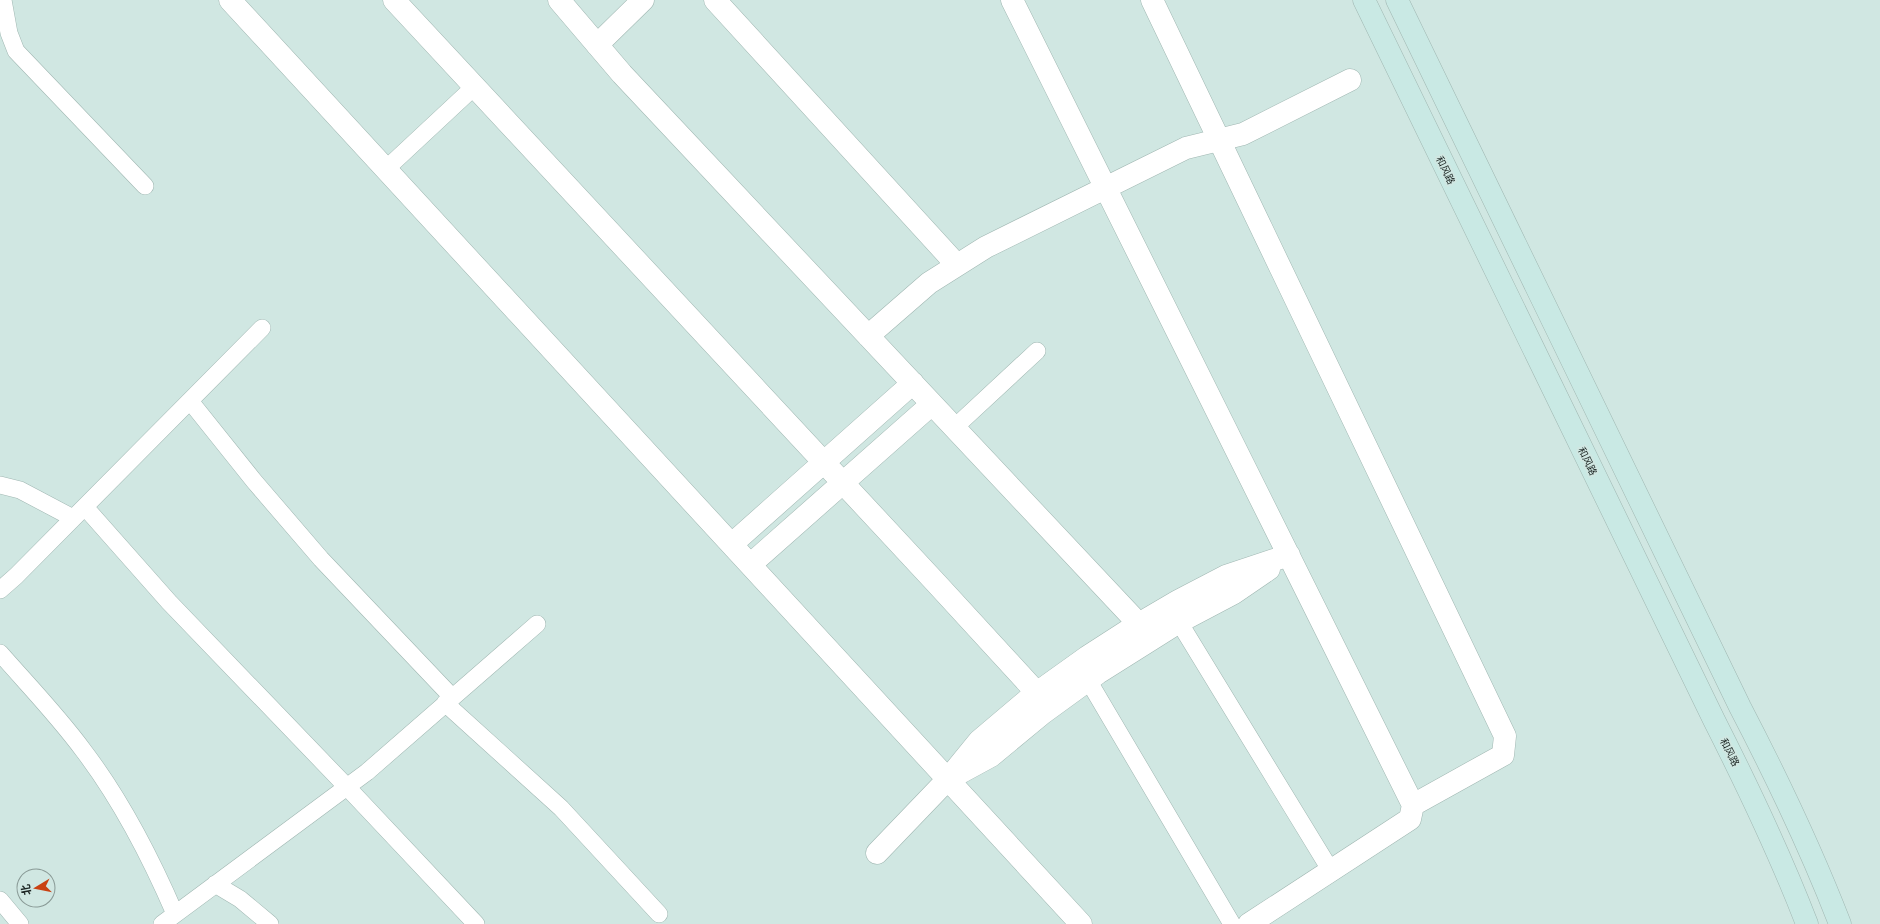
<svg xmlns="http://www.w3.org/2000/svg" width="1880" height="924" viewBox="0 0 1880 924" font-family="Lato,'Noto Sans SC',sans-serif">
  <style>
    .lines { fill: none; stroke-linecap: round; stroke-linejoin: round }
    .lane-casing { stroke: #a0b7b2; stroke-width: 18 }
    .street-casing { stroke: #a0b7b2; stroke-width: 23 }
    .secondary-casing { stroke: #a0b7b2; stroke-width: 23 }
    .lane { stroke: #fff; stroke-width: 17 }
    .street { stroke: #fff; stroke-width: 22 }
    .secondary { stroke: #c9e9e4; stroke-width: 22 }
    .labels { text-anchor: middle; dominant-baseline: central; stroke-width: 4; stroke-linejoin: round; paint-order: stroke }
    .street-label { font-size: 10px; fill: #1e2725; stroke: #d0e7e2 }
  </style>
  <rect width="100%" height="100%" fill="#d0e7e2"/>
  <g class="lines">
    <defs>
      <path id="lane" d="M3,0L9,33L16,51L145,186
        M386,169L474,87
        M190,401L254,481L321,559L452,697
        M954,428L1037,351
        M0,485L20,490L73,518
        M85,507L169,602L347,787L476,924
        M0,590L16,576L262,328
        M1179,622L1331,871
        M0,653C28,685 58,716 83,750C122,801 150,856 175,914
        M1088,680L1232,924
        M445,703L561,808L659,914
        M215,884L240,899L270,924
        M0,900L20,924
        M162,924L367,772L537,624"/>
      <path id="street" d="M230,0L1081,924
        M394,0L937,584L1037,693
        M559,0L622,74L1152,638
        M715,0L957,265
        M1012,0L1413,805
        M1152,0L1505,736L1503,755L1413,805L1410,819L1249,924
        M597,45L643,0
        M868,336L929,283L986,247L1186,148L1243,134L1350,80
        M732,544L913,383
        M751,564L932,404
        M956,775L991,756L1043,713L1098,673L1179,622L1234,593L1269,569
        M877,853L948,779L979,741L1031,697L1087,657L1132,628L1178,601L1226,576L1289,555"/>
      <path id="secondary" d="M1364,0L1714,720C1748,787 1780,854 1807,924
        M1397,0L1740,707C1777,778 1811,849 1840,924"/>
    </defs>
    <use href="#lane" class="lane-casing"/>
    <use href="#street" class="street-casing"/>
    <use href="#secondary" class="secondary-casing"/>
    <use href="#lane" class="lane"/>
    <use href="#street" class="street"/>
    <use href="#secondary" class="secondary"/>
  </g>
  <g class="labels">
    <g class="street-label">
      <text transform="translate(1446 170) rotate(64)">和风路</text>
      <text transform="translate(1588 461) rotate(64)">和风路</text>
      <text transform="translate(1730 752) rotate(63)">和风路</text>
    </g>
  </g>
  <g transform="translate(36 888) rotate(260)"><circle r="19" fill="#d0e7e2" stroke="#899a96"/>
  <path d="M0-3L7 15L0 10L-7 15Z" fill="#c94112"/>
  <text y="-6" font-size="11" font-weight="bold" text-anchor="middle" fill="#1e2725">北</text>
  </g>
</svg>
